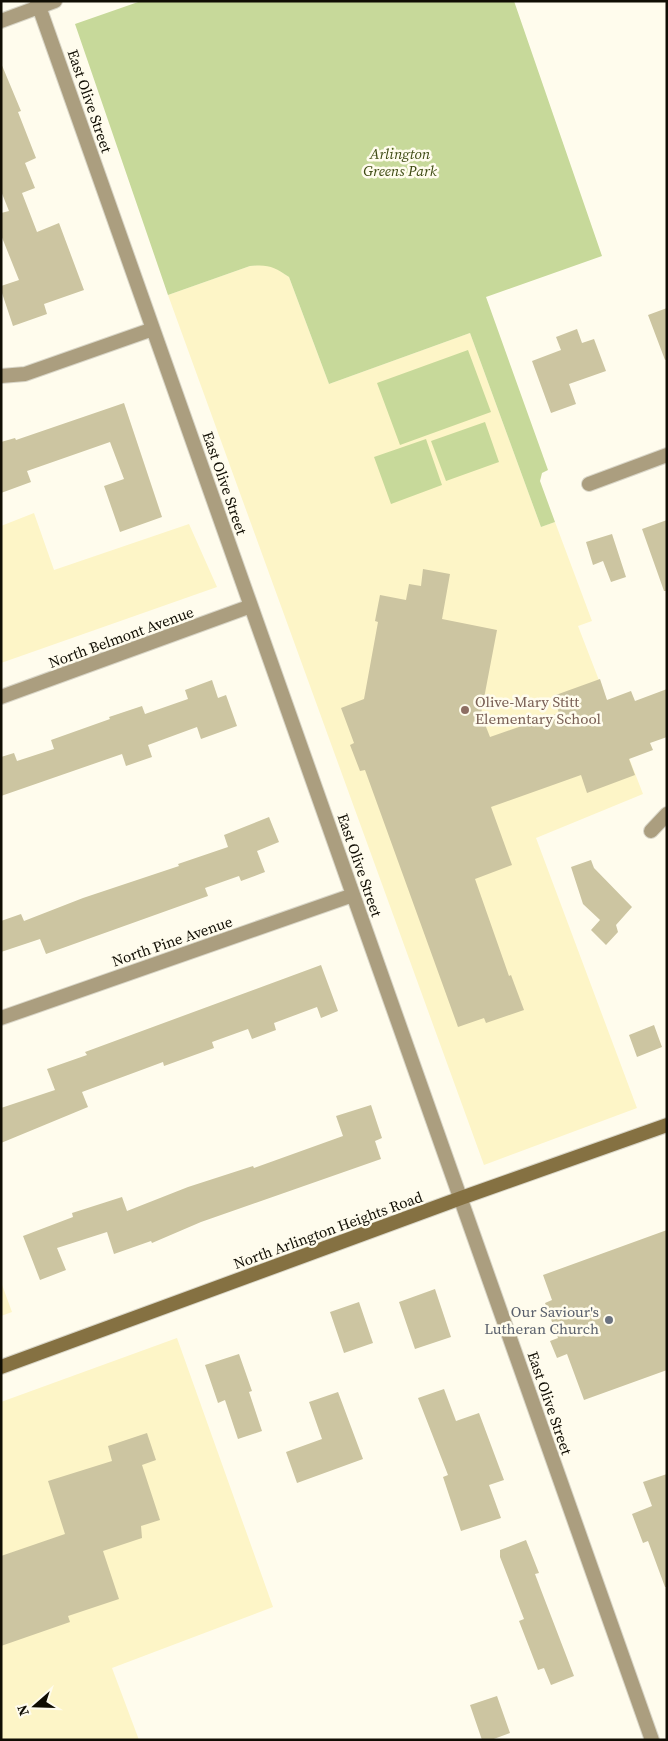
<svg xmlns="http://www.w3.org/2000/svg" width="668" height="1741" viewBox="0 0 668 1741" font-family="'Source Serif 4',serif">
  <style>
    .built { fill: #fdf5c7 }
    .green { fill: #c7d99a }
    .building { fill: #ccc5a1 }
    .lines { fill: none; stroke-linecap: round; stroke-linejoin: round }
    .minor-casing { stroke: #d9d6c8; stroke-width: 16 }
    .secondary-casing { stroke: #d9d6c8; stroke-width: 16 }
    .minor { stroke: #ab9e7f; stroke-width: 14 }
    .secondary { stroke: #857142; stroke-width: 14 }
    .education-dot { fill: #8d6e63; stroke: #fffced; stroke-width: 2 }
    .worship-dot { fill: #6b7280; stroke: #fffced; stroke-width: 2 }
    .labels { text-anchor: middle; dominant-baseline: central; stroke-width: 5; stroke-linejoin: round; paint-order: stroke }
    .street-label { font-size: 15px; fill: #100d03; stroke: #fffced }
    .park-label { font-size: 15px; font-style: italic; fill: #3c4911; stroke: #fffced }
    .education-label { font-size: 15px; fill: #785e54; stroke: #fffced; text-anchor: start }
    .worship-label { font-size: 15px; fill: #5b616d; stroke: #fffced; text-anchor: end }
  </style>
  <rect width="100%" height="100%" fill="#fffced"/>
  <path class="built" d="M263,264L274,267L289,277L329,384L470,333L541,527L555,522L592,621L578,626L643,794L536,838L637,1108L484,1165L168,295L250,266Z
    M34,513L54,570L189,524L217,587L1,663V526Z
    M1,1282L12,1312L1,1316Z
    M177,1338L273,1607L112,1668L139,1740H1V1402Z"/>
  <path class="green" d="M141,1H514L602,256L486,297L548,470L542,473L540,481L555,522L541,527L470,333L329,384L289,277C274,267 269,264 250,266L168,295L75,24Z
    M468,350L491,412L400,445L377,383Z
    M485,422L499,462L446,481L431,441Z
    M426,439L442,485L391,504L374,457Z"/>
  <path class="building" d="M1,63L21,111L18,112L36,158L25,163L35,188L22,193L37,232L59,223L84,290L44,304L47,314L13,326L1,290V286L19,280L1,235V213L9,211L1,191Z
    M667,308V359L665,360L648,315Z
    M577,329L582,343L594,339L606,371L569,384L576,404L551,413L532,361L561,350L556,337Z
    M124,403L162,517L120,532L104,486L124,479L110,442L27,471L31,482L1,493V442L15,438L16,440Z
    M667,520V591H664L642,529Z
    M612,534L626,577L611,582L603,561L593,565L586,542Z
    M423,569L450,574L442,619L497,630L481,714L490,737L559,713L553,696L600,679L607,700L631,691L635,701L667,689V737L650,743L653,750L629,759L635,775L587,793L581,775L491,807L512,865L475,879L509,976L511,975L524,1010L486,1023L484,1018L458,1027L365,770L360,771L350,745L354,743L341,708L364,699L378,622L375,621L380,595L406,600L409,584L421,586Z
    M212,680L218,698L226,695L237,726L201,739L197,727L148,745L152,757L126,766L122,754L1,796V757L14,753L17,761L54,749L51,740L110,719L109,717L142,706L145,714L188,699L185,690Z
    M269,817L279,842L257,851L265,872L241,881L239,876L205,888L208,896L46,954L40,939L1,952V921L21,914L24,921L83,898L179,866L178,864L228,847L224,835Z
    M591,860L594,868L632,907L616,925L618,932L606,945L591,930L600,920L583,904L571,867Z
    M321,965L338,1011L321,1018L317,1007L274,1023L276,1030L252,1039L248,1029L212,1042L214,1048L164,1066L163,1062L82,1092L88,1107L1,1143V1108L55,1090L47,1069L87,1055L85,1052Z
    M654,1025L662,1047L637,1057L629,1035Z
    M371,1105L382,1138L375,1141L381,1159L201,1222L152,1243L151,1241L114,1254L107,1232L57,1248L66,1270L40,1280L23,1236L73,1217L72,1213L122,1197L127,1211L188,1187L253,1166L254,1168L343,1136L336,1116Z
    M667,1230V1370L584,1400L567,1354L557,1358L550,1341L558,1338L545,1303L552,1300L543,1275Z
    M435,1289L451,1337L415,1349L399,1302Z
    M359,1302L373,1343L344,1353L330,1312Z
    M239,1354L252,1391L249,1392L262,1431L238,1439L225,1400L218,1403L205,1365Z
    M444,1389L456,1421L479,1413L504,1480L489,1485L501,1518L461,1531L443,1477L448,1475L418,1398Z
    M338,1392L363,1459L297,1483L286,1452L322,1439L309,1402Z
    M147,1433L156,1460L142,1465L160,1520L141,1526L142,1538L103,1551L119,1599L68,1616L70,1622L1,1646V1556L65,1534L48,1481L112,1461L108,1446Z
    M667,1474V1587H665L648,1541L643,1543L632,1514L652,1506L643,1482Z
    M526,1540L539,1573L535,1574L541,1590L574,1676L551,1685L544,1668L538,1670L519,1621L524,1619L500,1557V1550Z
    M497,1696L510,1733L491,1740H482L470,1705Z"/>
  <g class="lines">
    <defs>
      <path id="minor" d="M37,1L652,1740
        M1,21L55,1
        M1,376L25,374L153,329
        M589,484L667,455
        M1,697L251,606
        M651,831L667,814
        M1,1018L353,895"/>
      <path id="secondary" d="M1,1367L461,1198L667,1125"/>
    </defs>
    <use href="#minor" class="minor-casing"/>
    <use href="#secondary" class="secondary-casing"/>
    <use href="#minor" class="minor"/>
    <use href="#secondary" class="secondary"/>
  </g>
  <circle class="education-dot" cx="465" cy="710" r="5"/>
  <circle class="worship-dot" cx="609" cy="1320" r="5"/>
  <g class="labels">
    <g class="street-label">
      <text transform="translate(90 101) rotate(71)">East Olive Street</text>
      <text transform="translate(225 483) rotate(71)">East Olive Street</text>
      <text transform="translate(121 637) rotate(-20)">North Belmont Avenue</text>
      <text transform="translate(360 865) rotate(71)">East Olive Street</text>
      <text transform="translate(172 941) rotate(-19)">North Pine Avenue</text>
      <text transform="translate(328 1230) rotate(-20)">North Arlington Heights Road</text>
      <text transform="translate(550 1403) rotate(71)">East Olive Street</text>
    </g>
    <g class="park-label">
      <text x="400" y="153">Arlington<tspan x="400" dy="17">Greens Park</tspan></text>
    </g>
    <g class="education-label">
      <text x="475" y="701">Olive-Mary Stitt<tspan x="475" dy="17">Elementary School</tspan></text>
    </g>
    <g class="worship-label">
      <text x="599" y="1311">Our Saviour's<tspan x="599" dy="17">Lutheran Church</tspan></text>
    </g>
  </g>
  <rect width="668" height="1741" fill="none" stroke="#100d03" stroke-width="5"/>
  <g transform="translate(35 1706) rotate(250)" stroke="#fffced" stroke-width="4" paint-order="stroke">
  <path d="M0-4L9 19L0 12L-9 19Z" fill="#100d03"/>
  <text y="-8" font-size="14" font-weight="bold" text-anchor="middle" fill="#100d03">N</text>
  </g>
</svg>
